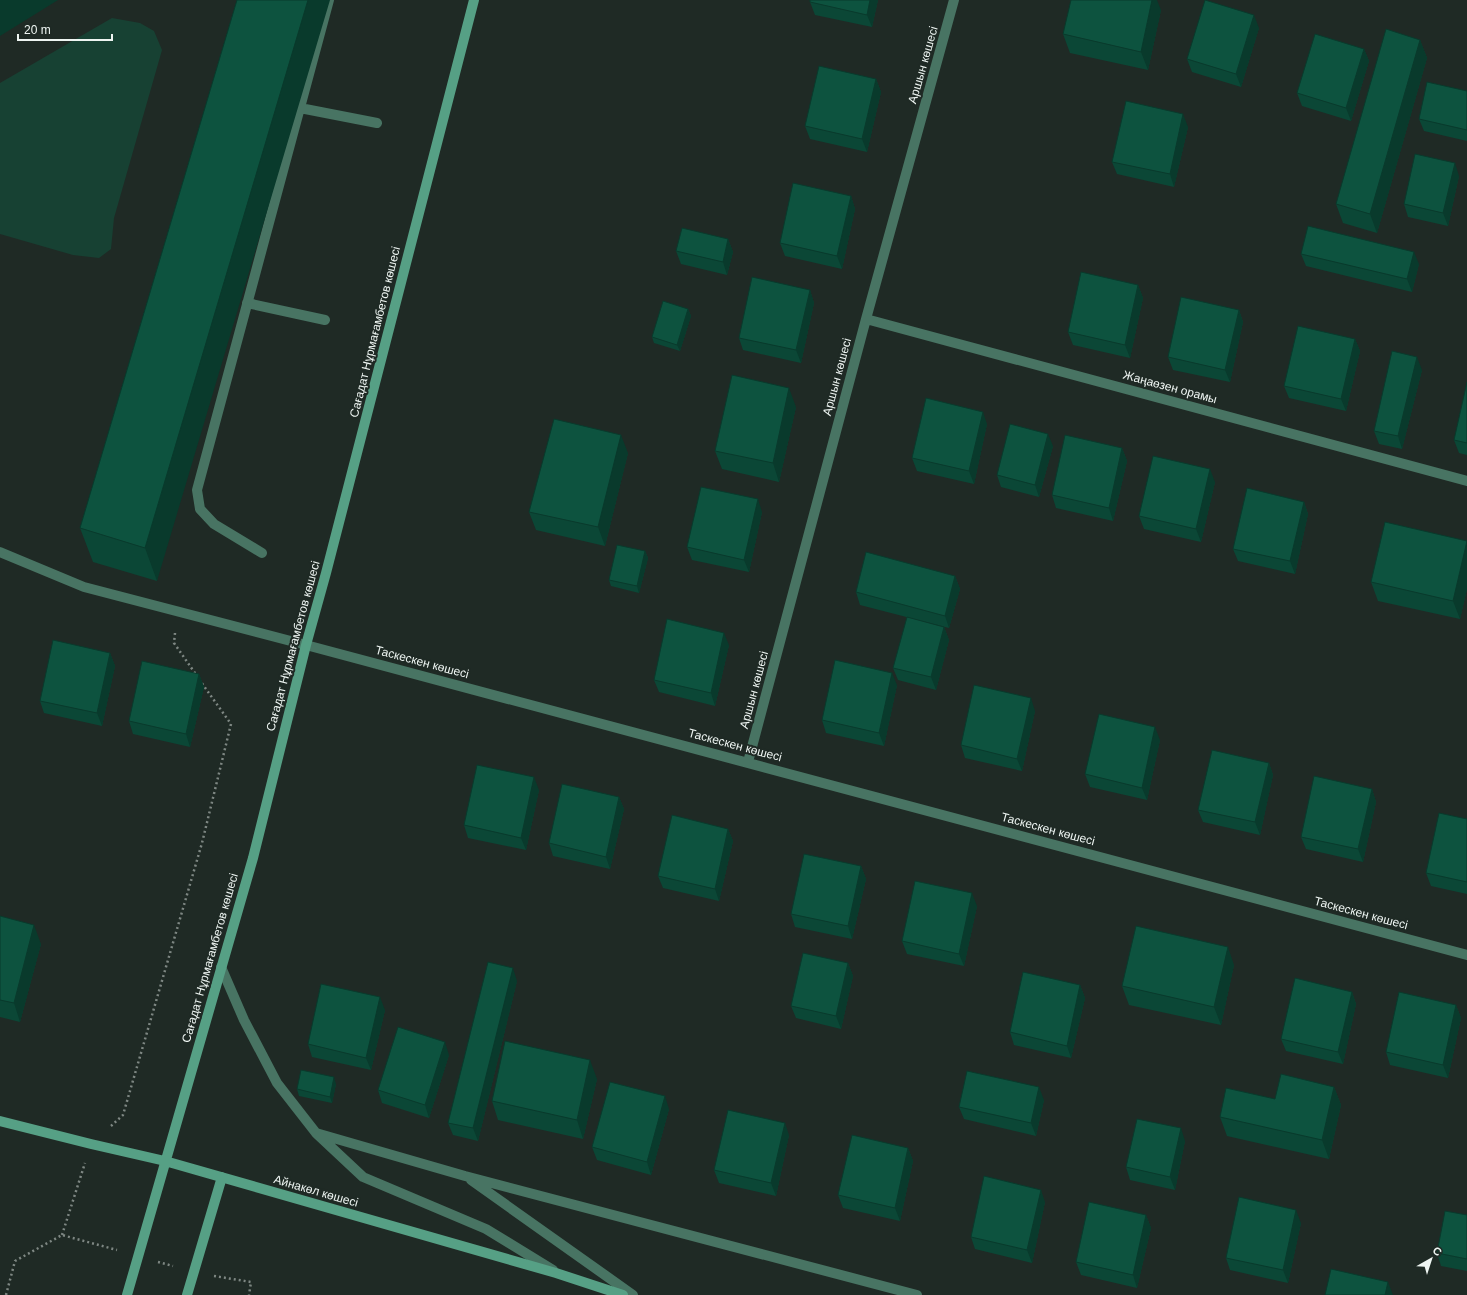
<svg xmlns="http://www.w3.org/2000/svg" width="1467" height="1295" viewBox="0 0 1467 1295" font-family="Helvetica,sans-serif">
  <style>
    .green { fill: #174133 }
    .lines { fill: none; stroke-linecap: round; stroke-linejoin: round }
    .path { stroke: #7e8783; stroke-width: 2.5; stroke-dasharray: 2 3; stroke-linecap: butt }
    .lane { stroke: #487463; stroke-width: 10 }
    .street { stroke: #487463; stroke-width: 10 }
    .secondary { stroke: #56a085; stroke-width: 10 }
    .wall { fill: #0b4736 }
    .shaded-wall { fill: #093a2c }
    .building { fill: #0d533f; stroke: #093a2c }
    .labels { text-anchor: middle; dominant-baseline: central; stroke-width: 4; stroke-linejoin: round; paint-order: stroke }
    .street-label { font-size: 12px; fill: #eef5f2; stroke: #1f2a25 }
  </style>
  <rect width="100%" height="100%" fill="#1f2a25"/>
  <path class="green" d="M112,18L140,23L154,31L162,50L114,218L111,249L99,258L73,255L0,234V83Z"/>
  <g class="lines">
    <path class="path" d="M175,633L174,643L197,676
      M111,1126L123,1115L202,843L231,724L201,682
      M62,1235L85,1163
      M158,1262L173,1266
      M214,1276L251,1282L249,1295
      M6,1295L15,1261L62,1235L117,1250"/>
    <path class="lane" d="M300,108L377,123
      M247,303L325,320
      M262,553L214,524L200,509L197,490L329,0
      M221,967L244,1020L277,1083L316,1133L363,1177L486,1229L553,1270
      M316,1133L465,1176L917,1295
      M471,1180L633,1295"/>
    <path class="street" d="M866,319L1467,481
      M0,552L84,587L306,645L1467,955
      M748,762L866,319L954,0"/>
    <path class="secondary" d="M0,1121L91,1144L165,1161L556,1273L623,1295
      M127,1295L253,858L306,645L326,573L474,0
      M187,1295L222,1177"/>
  </g>
  <path class="wall" d="M237,0L157,581L93,562L80,528Z
    M878,0L872,27L815,15L810,2Z
    M1161,10L1148,70L1070,53L1063,34Z
    M1259,28L1241,87L1192,72L1187,59Z
    M1420,40L1427,58L1377,233L1343,223L1336,204Z
    M1364,49L1369,61L1351,121L1302,106L1297,93Z
    M876,79L881,92L867,152L810,139L805,126Z
    M1467,91V141L1424,131L1419,119Z
    M1188,127L1174,187L1117,174L1112,162Z
    M1459,176L1448,226L1408,217L1404,204Z
    M851,196L855,209L842,269L785,256L780,243Z
    M728,239L733,252L727,275L681,264L676,251Z
    M1301,254L1419,264L1412,292L1306,266Z
    M1138,285L1143,298L1130,358L1073,345L1068,332Z
    M810,290L814,303L801,363L743,350L739,338Z
    M688,309L691,316L680,351L654,343L652,337Z
    M1239,310L1243,322L1230,382L1173,370L1168,357Z
    M1355,339L1360,351L1346,411L1289,398L1284,386Z
    M1422,370L1402,449L1379,444L1374,431Z
    M1467,382V455L1459,453L1454,440Z
    M796,407L779,482L722,469L715,451Z
    M987,424L974,484L917,471L912,458Z
    M1053,446L1039,497L1001,487L997,475Z
    M1122,448L1127,461L1113,521L1056,508L1052,495Z
    M628,453L605,546L536,530L529,512Z
    M1215,482L1201,542L1144,529L1139,516Z
    M1304,502L1308,514L1295,574L1238,561L1233,549Z
    M762,512L749,572L692,560L687,547Z
    M1467,541V589L1460,619L1378,601L1371,582Z
    M645,551L648,558L639,593L611,586L609,580Z
    M955,576L960,589L949,628L860,605L856,592Z
    M944,627L949,640L936,690L898,680L893,668Z
    M729,645L715,706L659,692L654,680Z
    M110,653L115,666L102,726L44,713L40,701Z
    M199,674L204,687L190,747L133,734L129,721Z
    M897,685L884,746L826,733L822,720Z
    M1035,711L1022,771L965,758L961,745Z
    M1160,740L1147,800L1090,787L1085,774Z
    M1269,763L1273,775L1260,835L1203,822L1198,810Z
    M1372,789L1376,802L1363,862L1306,849L1301,837Z
    M539,790L526,850L468,838L464,825Z
    M619,797L624,809L610,869L553,856L549,843Z
    M1467,819V894L1431,886L1426,873Z
    M728,829L733,841L719,901L663,888L658,876Z
    M861,866L866,879L852,939L795,927L791,914Z
    M977,906L964,966L907,954L902,941Z
    M0,916L41,944L20,1022L0,1017Z
    M848,963L853,976L841,1029L796,1018L791,1006Z
    M1234,965L1221,1025L1129,1005L1122,986Z
    M517,981L478,1141L453,1135L448,1123Z
    M1080,985L1085,998L1071,1058L1014,1045L1010,1032Z
    M1352,992L1356,1004L1343,1064L1286,1051L1281,1039Z
    M1456,1005L1461,1018L1448,1078L1390,1065L1386,1052Z
    M385,1010L371,1070L312,1057L308,1044Z
    M449,1055L429,1118L382,1103L378,1090Z
    M597,1079L583,1139L498,1120L492,1101Z
    M336,1084L332,1103L299,1096L297,1089Z
    M1334,1087L1341,1105L1329,1159L1227,1136L1220,1117L1275,1099Z
    M1044,1100L1036,1136L964,1119L959,1107Z
    M669,1109L651,1175L597,1160L592,1147Z
    M789,1135L776,1196L719,1183L714,1170Z
    M1185,1141L1175,1190L1130,1180L1126,1167Z
    M908,1148L913,1161L900,1221L843,1208L838,1195Z
    M1045,1202L1032,1263L975,1249L971,1237Z
    M1146,1215L1151,1228L1137,1288L1081,1275L1076,1262Z
    M1467,1215V1271L1441,1266L1437,1253Z
    M1301,1223L1288,1283L1230,1270L1226,1258Z"/>
  <path class="shaded-wall" d="M0,0H58L0,36Z
    M308,0H330L157,581L145,548Z
    M870,0H878L872,27L867,15Z
    M1152,0H1157L1161,10L1148,70L1141,52Z
    M1254,15L1259,28L1241,87L1236,74Z
    M1420,40L1427,58L1377,233L1370,214Z
    M1364,49L1369,61L1351,121L1346,108Z
    M876,79L881,92L867,152L862,139Z
    M1183,114L1188,127L1174,187L1170,174Z
    M1455,163L1459,176L1448,226L1443,213Z
    M851,196L855,209L842,269L837,256Z
    M728,239L733,252L727,275L723,262Z
    M1414,252L1419,264L1412,292L1407,279Z
    M1138,285L1143,298L1130,358L1125,345Z
    M810,290L814,303L801,363L796,350Z
    M688,309L691,316L680,351L677,345Z
    M1239,310L1243,322L1230,382L1225,370Z
    M1355,339L1360,351L1346,411L1341,399Z
    M1417,357L1422,370L1402,449L1398,436Z
    M789,388L796,407L779,482L773,463Z
    M983,412L987,424L974,484L969,471Z
    M1048,434L1053,446L1039,497L1035,485Z
    M621,435L628,453L605,546L598,527Z
    M1122,448L1127,461L1113,521L1109,508Z
    M1210,469L1215,482L1201,542L1196,529Z
    M758,499L762,512L749,572L744,560Z
    M1304,502L1308,514L1295,574L1290,561Z
    M1467,541V589L1460,619L1453,601Z
    M645,551L648,558L639,593L637,586Z
    M955,576L960,589L949,628L945,616Z
    M944,627L949,640L936,690L931,677Z
    M724,633L729,645L715,706L711,693Z
    M110,653L115,666L102,726L97,713Z
    M892,673L897,685L884,746L879,733Z
    M199,674L204,687L190,747L186,734Z
    M1031,698L1035,711L1022,771L1017,759Z
    M1155,727L1160,740L1147,800L1142,788Z
    M1269,763L1273,775L1260,835L1255,822Z
    M534,777L539,790L526,850L521,838Z
    M1372,789L1376,802L1363,862L1358,849Z
    M619,797L624,809L610,869L606,857Z
    M728,829L733,841L719,901L715,889Z
    M861,866L866,879L852,939L848,926Z
    M972,893L977,906L964,966L959,954Z
    M34,925L41,944L20,1022L14,1003Z
    M1228,947L1234,965L1221,1025L1214,1007Z
    M848,963L853,976L841,1029L836,1016Z
    M513,968L517,981L478,1141L473,1128Z
    M1080,985L1085,998L1071,1058L1067,1046Z
    M1352,992L1356,1004L1343,1064L1338,1052Z
    M380,997L385,1010L371,1070L366,1058Z
    M1456,1005L1461,1018L1448,1078L1443,1065Z
    M445,1042L449,1055L429,1118L425,1105Z
    M590,1060L597,1079L583,1139L577,1120Z
    M334,1077L336,1084L332,1103L330,1097Z
    M1039,1087L1044,1100L1036,1136L1031,1123Z
    M1334,1087L1341,1105L1329,1159L1322,1140Z
    M665,1096L669,1109L651,1175L647,1162Z
    M785,1123L789,1135L776,1196L771,1183Z
    M1181,1128L1185,1141L1175,1190L1170,1177Z
    M908,1148L913,1161L900,1221L895,1208Z
    M1041,1190L1045,1202L1032,1263L1027,1250Z
    M1296,1210L1301,1223L1288,1283L1283,1270Z
    M1146,1215L1151,1228L1137,1288L1133,1275Z
    M1388,1282L1393,1295H1385Z"/>
  <path class="building" d="M237,0H308L145,548L80,528Z
    M810,0H870L867,15L810,2Z
    M1071,0H1152L1141,52L1063,34Z
    M1205,0L1254,15L1236,74L1187,59Z
    M1386,29L1420,40L1370,214L1336,204Z
    M1315,34L1364,49L1346,108L1297,93Z
    M819,66L876,79L862,139L805,126Z
    M1427,82L1467,91V130L1419,119Z
    M1126,101L1183,114L1170,174L1112,162Z
    M1415,154L1455,163L1443,213L1404,204Z
    M793,183L851,196L837,256L780,243Z
    M1308,226L1414,252L1407,279L1301,254Z
    M682,228L728,239L723,262L676,251Z
    M1081,272L1138,285L1125,345L1068,332Z
    M752,277L810,290L796,350L739,338Z
    M1181,297L1239,310L1225,370L1168,357Z
    M663,301L688,309L677,345L652,337Z
    M1298,326L1355,339L1341,399L1284,386Z
    M1392,351L1417,357L1398,436L1374,431Z
    M732,375L789,388L773,463L715,451Z
    M1467,382V443L1454,440Z
    M926,398L983,412L969,471L912,458Z
    M554,419L621,435L598,527L529,512Z
    M1010,424L1048,434L1035,485L997,475Z
    M1065,435L1122,448L1109,508L1052,495Z
    M1153,456L1210,469L1196,529L1139,516Z
    M701,487L758,499L744,560L687,547Z
    M1247,488L1304,502L1290,561L1233,549Z
    M1385,522L1467,541L1453,601L1371,582Z
    M617,545L645,551L637,586L609,580Z
    M866,552L955,576L945,616L856,592Z
    M907,617L944,627L931,677L893,668Z
    M667,619L724,633L711,693L654,680Z
    M53,640L110,653L97,713L40,701Z
    M835,660L892,673L879,733L822,720Z
    M142,661L199,674L186,734L129,721Z
    M974,685L1031,698L1017,759L961,745Z
    M1099,714L1155,727L1142,788L1085,774Z
    M1212,750L1269,763L1255,822L1198,810Z
    M477,765L534,777L521,838L464,825Z
    M1314,776L1372,789L1358,849L1301,837Z
    M562,784L619,797L606,857L549,843Z
    M1439,813L1467,819V882L1426,873Z
    M672,815L728,829L715,889L658,876Z
    M804,854L861,866L848,926L791,914Z
    M915,881L972,893L959,954L902,941Z
    M0,916L34,925L14,1003L0,1000Z
    M1136,926L1228,947L1214,1007L1122,986Z
    M803,953L848,963L836,1016L791,1006Z
    M488,962L513,968L473,1128L448,1123Z
    M1023,972L1080,985L1067,1046L1010,1032Z
    M1295,978L1352,992L1338,1052L1281,1039Z
    M321,984L380,997L366,1058L308,1044Z
    M1399,992L1456,1005L1443,1065L1386,1052Z
    M398,1027L445,1042L425,1105L378,1090Z
    M505,1041L590,1060L577,1120L492,1101Z
    M301,1070L334,1077L330,1097L297,1089Z
    M967,1071L1039,1087L1031,1123L959,1107Z
    M1281,1074L1334,1087L1322,1140L1220,1117L1226,1088L1275,1099Z
    M610,1082L665,1096L647,1162L592,1147Z
    M728,1110L785,1123L771,1183L714,1170Z
    M1137,1119L1181,1128L1170,1177L1126,1167Z
    M852,1135L908,1148L895,1208L838,1195Z
    M984,1176L1041,1190L1027,1250L971,1237Z
    M1239,1197L1296,1210L1283,1270L1226,1258Z
    M1089,1202L1146,1215L1133,1275L1076,1262Z
    M1445,1211L1467,1215V1259L1437,1253Z
    M1331,1269L1388,1282L1385,1295H1325Z"/>
  <g class="labels">
    <g class="street-label">
      <text transform="translate(923 65) rotate(-74)">Аршын көшесі</text>
      <text transform="translate(375 332) rotate(-76)">Сағадат Нұрмағамбетов көшесі</text>
      <text transform="translate(837 377) rotate(-75)">Аршын көшесі</text>
      <text transform="translate(1170 387) rotate(15)">Жаңаөзен орамы</text>
      <text transform="translate(293 646) rotate(-75)">Сағадат Нұрмағамбетов көшесі</text>
      <text transform="translate(422 662) rotate(15)">Таскескен көшесі</text>
      <text transform="translate(754 690) rotate(-75)">Аршын көшесі</text>
      <text transform="translate(735 745) rotate(15)">Таскескен көшесі</text>
      <text transform="translate(1048 829) rotate(15)">Таскескен көшесі</text>
      <text transform="translate(1361 913) rotate(15)">Таскескен көшесі</text>
      <text transform="translate(210 958) rotate(-74)">Сағадат Нұрмағамбетов көшесі</text>
      <text transform="translate(316 1191) rotate(16)">Айнакөл көшесі</text>
    </g>
  </g>
  <g transform="translate(1431 1259) rotate(39)" stroke="#1f2a25" stroke-width="3" paint-order="stroke">
  <path d="M0-3L7 15L0 10L-7 15Z" fill="#eef5f2"/>
  <text y="-6" font-size="11" font-weight="bold" text-anchor="middle" fill="#eef5f2">С</text>
  </g>
  <path d="M18 34v6h94v-6" fill="none" stroke="#eef5f2" stroke-width="2"/>
  <text x="24" y="34" font-size="12" fill="#eef5f2" stroke="#1f2a25" stroke-width="3" paint-order="stroke">20 m</text>
</svg>
